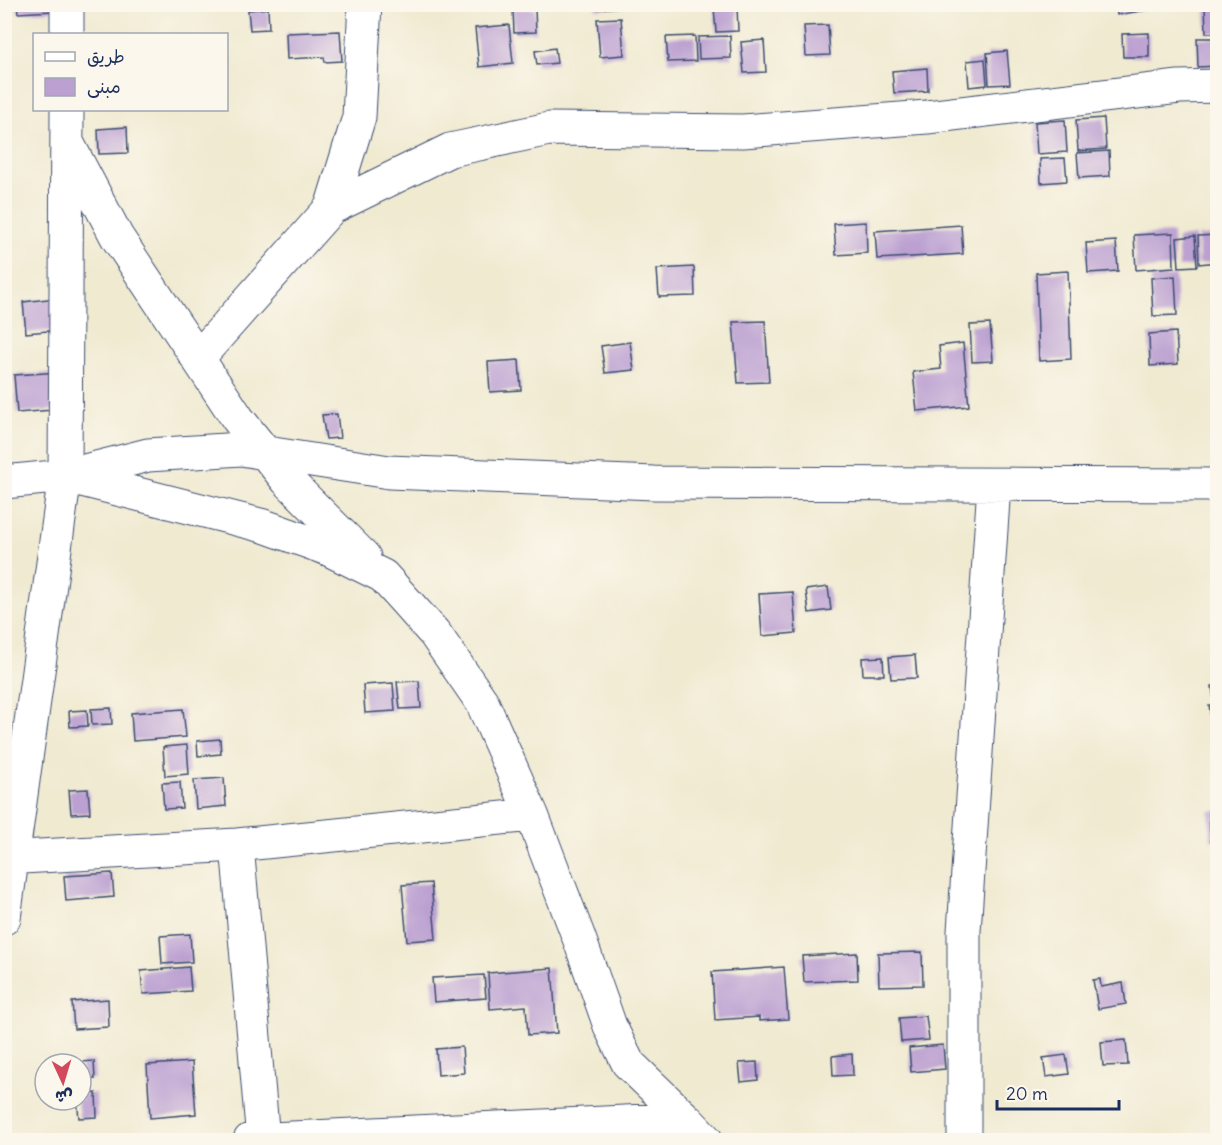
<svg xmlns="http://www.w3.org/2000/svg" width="1222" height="1145" viewBox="0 0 1222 1145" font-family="Delius,'Playpen Sans Arabic',sans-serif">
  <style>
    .building { fill: #bba0d1 }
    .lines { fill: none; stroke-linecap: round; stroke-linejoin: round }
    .street-casing { stroke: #3b4b6f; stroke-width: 35 }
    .street { stroke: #fff; stroke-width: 33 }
  </style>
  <rect width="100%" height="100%" fill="#fbf7ec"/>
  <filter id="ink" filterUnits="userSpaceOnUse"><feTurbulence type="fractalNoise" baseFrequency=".0167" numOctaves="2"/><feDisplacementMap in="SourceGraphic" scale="12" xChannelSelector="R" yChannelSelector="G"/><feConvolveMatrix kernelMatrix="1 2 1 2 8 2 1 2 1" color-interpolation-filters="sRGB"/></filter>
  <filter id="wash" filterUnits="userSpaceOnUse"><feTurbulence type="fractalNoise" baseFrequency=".008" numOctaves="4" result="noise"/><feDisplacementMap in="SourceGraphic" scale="24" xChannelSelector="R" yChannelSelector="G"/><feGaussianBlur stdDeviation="1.35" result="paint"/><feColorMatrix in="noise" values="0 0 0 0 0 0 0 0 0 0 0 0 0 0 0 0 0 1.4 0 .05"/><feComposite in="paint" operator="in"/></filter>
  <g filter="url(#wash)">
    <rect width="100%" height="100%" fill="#f0ead1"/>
    <g id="blocks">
      <path class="building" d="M17,4H52L53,11L18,13Z
        M595,4H621V7L596,9Z
        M775,4H795V6L775,8Z
        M1115,4H1146V10L1117,15Z
        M1205,4H1218V33H1206Z
        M737,6L738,31L716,32L714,8Z
        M268,8L269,29L250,30L248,10Z
        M513,9H535L536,32L514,33Z
        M621,18L624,55L600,57L597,19Z
        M509,25L513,63L479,67L475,28Z
        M828,25L830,55L806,56L804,26Z
        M340,31L342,61L325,62L324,57L287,59L286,33Z
        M1149,33V57H1123L1122,34Z
        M695,36L696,61L668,62L666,37Z
        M730,36L731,58L699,59L698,37Z
        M1197,38H1218V66L1198,67Z
        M764,40L766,72L744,73L741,42Z
        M555,48L557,63L537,65L535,51Z
        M1007,51L1010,84L989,85L987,53Z
        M985,59L987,85L969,87L967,61Z
        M927,68L928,91L894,93L892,71Z
        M1104,118L1106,149L1078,151L1076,120Z
        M1065,120L1067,152L1037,154L1035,122Z
        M127,127L128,153L99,154L98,129Z
        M1109,151L1110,176L1079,178L1077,153Z
        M1065,158L1067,181L1041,183L1040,159Z
        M866,222L867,253L836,255L834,224Z
        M961,225L963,254L877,259L875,231Z
        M1173,233L1174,267L1136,270L1134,235Z
        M1218,235V262L1199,264L1198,236Z
        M1195,236L1197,266L1179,267L1177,238Z
        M1116,241L1118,271L1088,273L1086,243Z
        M694,267L695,296L659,297L657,269Z
        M1068,271L1071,359L1039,361L1036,273Z
        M1175,276L1177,315L1153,316L1151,278Z
        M56,298L59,330L26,333L23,302Z
        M765,321L769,382L738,383L733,322Z
        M990,324L993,361L972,362L970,325Z
        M1176,332L1178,364L1150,366L1149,334Z
        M630,342L634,370L605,373L601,346Z
        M963,343L969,406L917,411L913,372L941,369L939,346Z
        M519,360L521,390L490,392L488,362Z
        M61,372L64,409L17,413L14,375Z
        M337,414L340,438L326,439L322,415Z
        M828,587L831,610L809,613L806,590Z
        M793,592L796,633L762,636L759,594Z
        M915,655L917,678L891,679L889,657Z
        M883,657L884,675H863L862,658Z
        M419,681L421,708L400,709L397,682Z
        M393,683L395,711L365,713L363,685Z
        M1218,685V700L1214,701L1212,686Z
        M1209,705H1218V731H1213Z
        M111,708L112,724L92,725L91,709Z
        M183,709L186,737L133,741L131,713Z
        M87,710L88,726L70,727L69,711Z
        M220,739L221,754L198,756L197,741Z
        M1214,740H1218V758H1216Z
        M187,745L189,774L165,776L163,747Z
        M224,778L226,806L196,809L194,780Z
        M180,782L182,808L164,809L162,783Z
        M88,789L90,813L71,814L69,790Z
        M1218,810V840L1211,841L1209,811Z
        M112,873L114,897L66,901L64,876Z
        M431,883L436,939L407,941L402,885Z
        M190,934L192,962L162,964L160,936Z
        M922,952L923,985L879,986L878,953Z
        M857,953L858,980L804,982L802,956Z
        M189,967L191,991L143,994L141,971Z
        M784,967L788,1019L759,1021V1017L715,1020L712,972Z
        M552,968L557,1033L528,1035L526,1006L490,1009L488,973Z
        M484,975L486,998L434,1002L432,978Z
        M1100,979L1101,987L1123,983L1126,1004L1098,1009L1093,980Z
        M108,999L109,1027L74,1029L72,1002Z
        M926,1016L929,1040L901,1042L899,1018Z
        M1126,1040L1128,1065L1103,1066L1101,1042Z
        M943,1045L945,1069L911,1072L909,1048Z
        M462,1047L464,1073L438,1075L436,1049Z
        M852,1054L853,1075L833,1076L832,1056Z
        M1066,1055L1069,1074L1046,1077L1043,1058Z
        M94,1061L95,1079L81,1080V1062Z
        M192,1062L196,1114L150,1118L147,1065Z
        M757,1062L758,1080L741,1082L739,1063Z
        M96,1093L97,1117L79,1118L77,1100H81V1094Z"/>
    </g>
  </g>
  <g filter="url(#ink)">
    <use href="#blocks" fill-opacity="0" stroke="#3b4b6f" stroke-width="1.5"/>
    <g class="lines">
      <defs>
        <path id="street" d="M67,34V4
          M69,146L117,237L238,419L287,480L364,557
          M331,208L450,150L549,129L743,131L927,117L1179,87L1218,86
          M198,358L331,208L359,117L365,4
          M70,477L264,526L328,549L383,576L435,634L482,702L532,815L579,938L610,1026L628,1063L686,1119L706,1140
          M4,482L65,476L148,455L241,449L389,472L654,483L1218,485
          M237,845L263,1140
          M4,858L237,845L532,815
          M4,918L65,476L67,110
          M250,1140L686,1119
          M964,1140V931L994,485"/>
      </defs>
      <use href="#street" class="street-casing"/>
      <use href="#street" class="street"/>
    </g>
  </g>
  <rect width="1222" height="1145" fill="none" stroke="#fbf7ec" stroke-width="24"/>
  <rect x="33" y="33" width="195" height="78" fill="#fbf7ec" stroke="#a1a7b3" stroke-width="1.5"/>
  <rect x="45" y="52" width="30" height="9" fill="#ffffff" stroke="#a1a7b3" stroke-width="1.5"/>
  <text x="87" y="63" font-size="18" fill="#1b2f5e">طريق</text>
  <rect x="45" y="78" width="30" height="18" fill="#bba0d1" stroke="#a1a7b3" stroke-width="1.5"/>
  <text x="87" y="93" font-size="18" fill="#1b2f5e">مبنى</text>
  <g transform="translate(63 1082) rotate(176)"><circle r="28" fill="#fbf7ec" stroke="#a1a7b3" stroke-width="1.5"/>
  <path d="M0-4.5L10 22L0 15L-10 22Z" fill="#d1495b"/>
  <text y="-9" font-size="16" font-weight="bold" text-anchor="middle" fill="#1b2f5e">ش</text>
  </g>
  <path d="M997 1100v9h122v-9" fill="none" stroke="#1b2f5e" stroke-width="3"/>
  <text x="1006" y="1100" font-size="18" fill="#1b2f5e" stroke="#fbf7ec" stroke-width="4.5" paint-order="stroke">20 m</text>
</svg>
